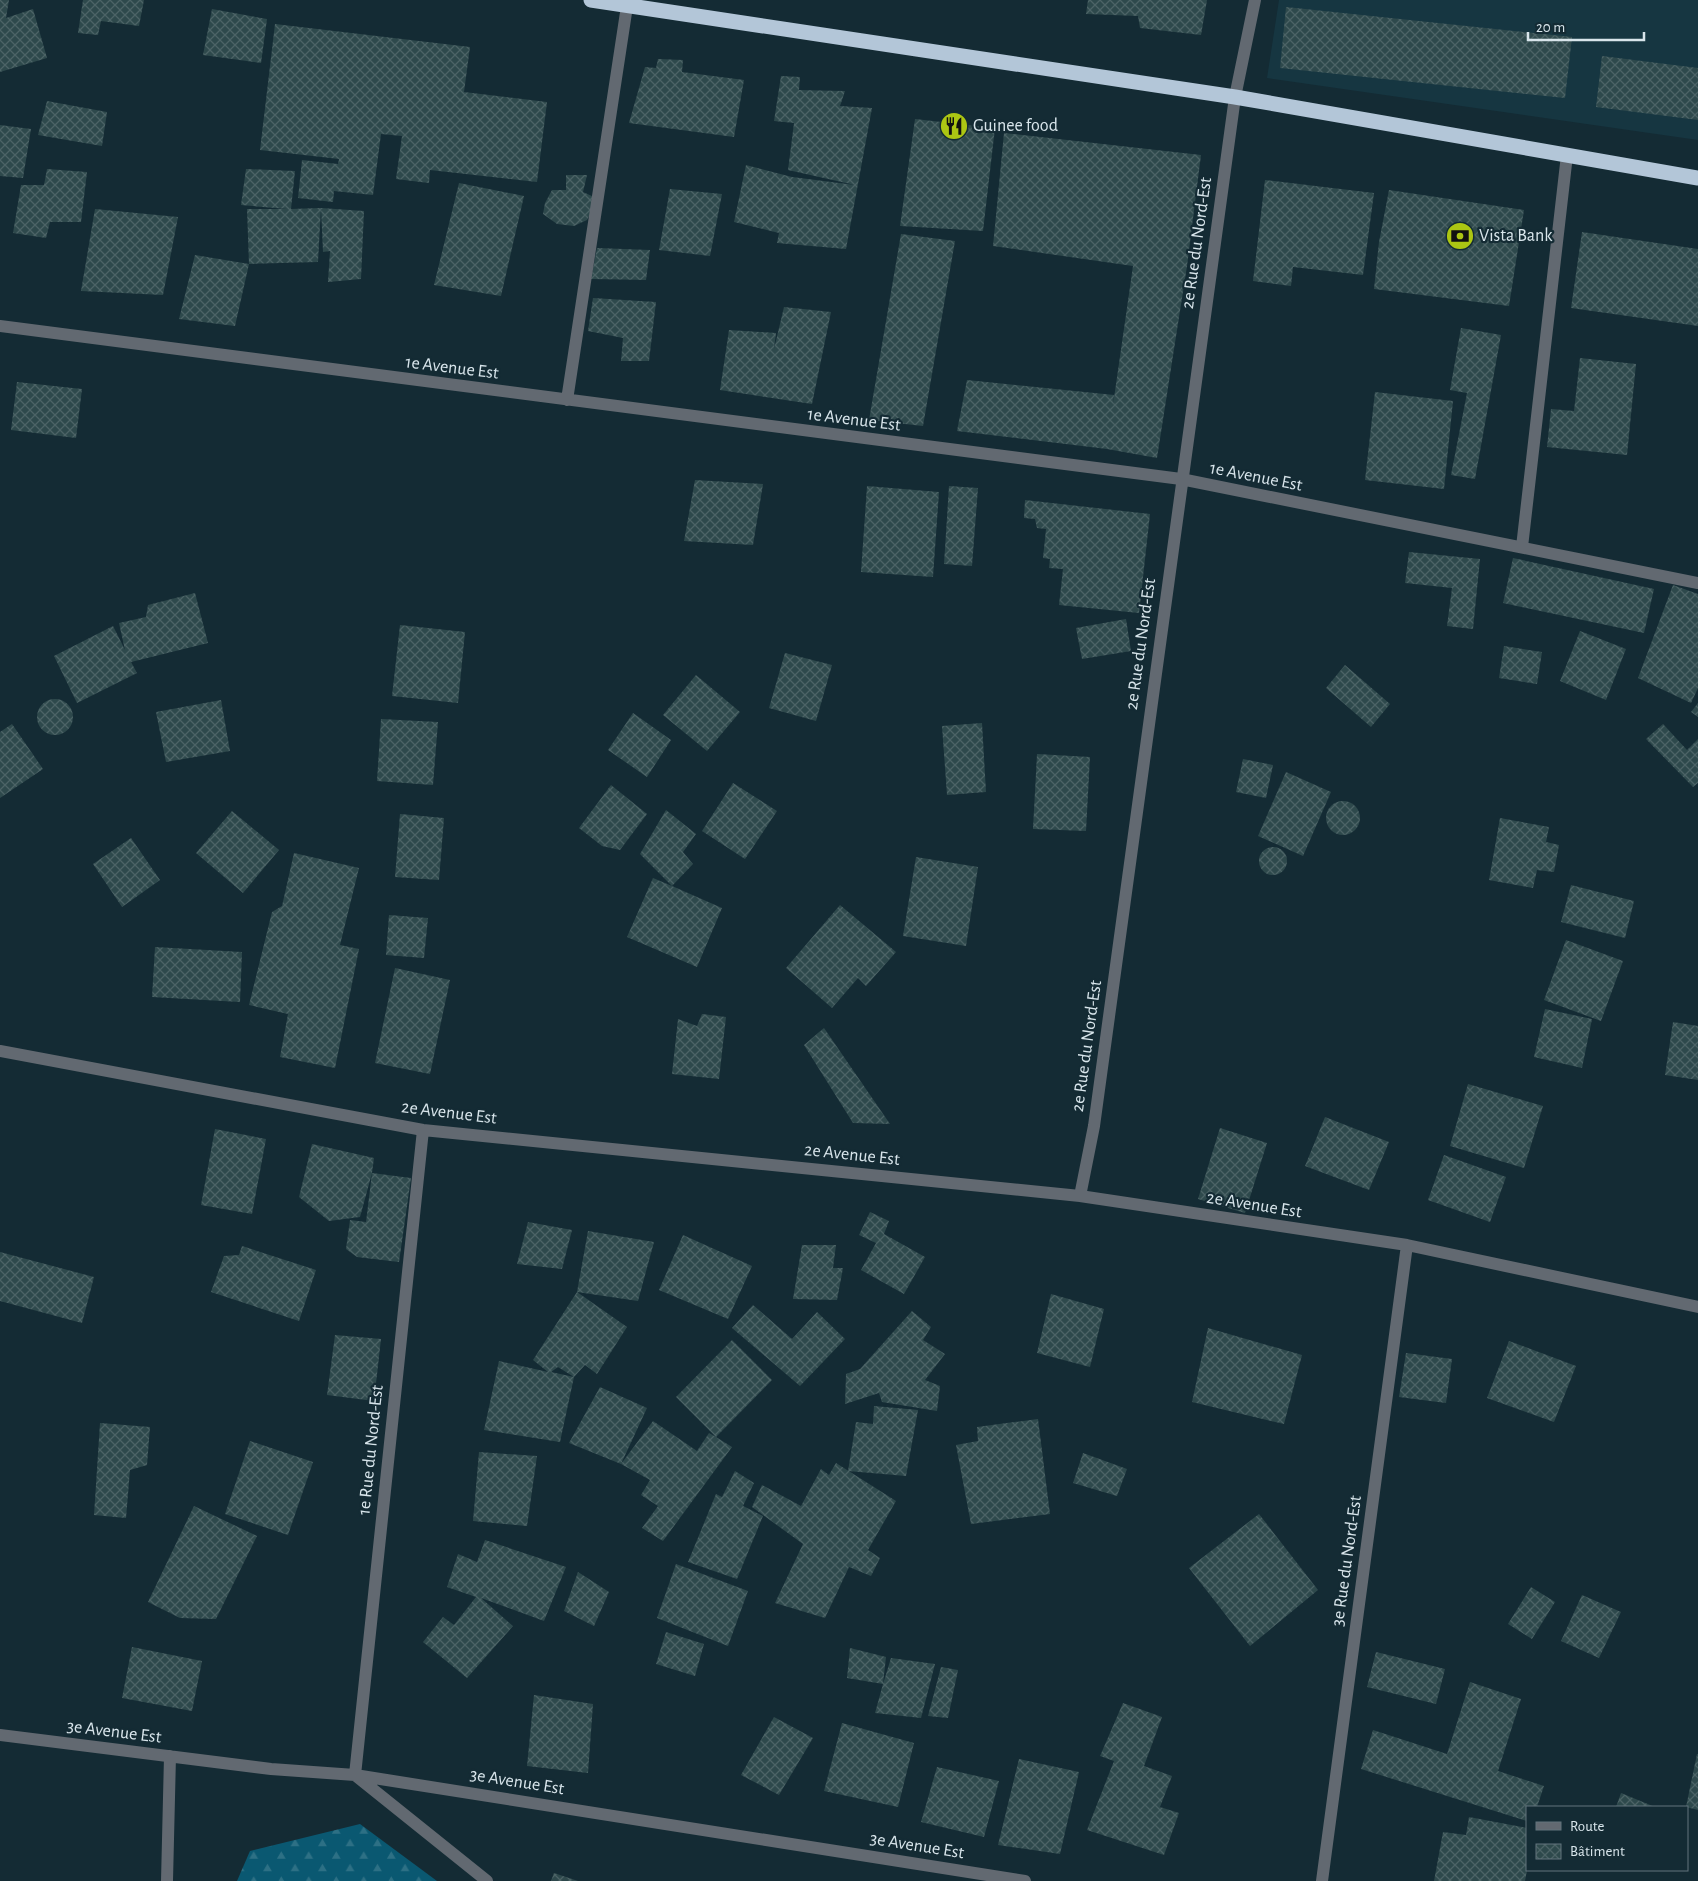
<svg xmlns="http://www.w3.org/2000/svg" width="1698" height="1881" viewBox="0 0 1698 1881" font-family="'Alegreya Sans',sans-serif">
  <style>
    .built { fill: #163641 }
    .forest { fill: url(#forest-firs) }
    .building { fill: url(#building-cross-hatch) }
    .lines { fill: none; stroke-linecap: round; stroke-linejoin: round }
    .minor { stroke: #626971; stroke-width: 12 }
    .highway { stroke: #b3c6d8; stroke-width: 15 }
    .labels { text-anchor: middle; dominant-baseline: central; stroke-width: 4.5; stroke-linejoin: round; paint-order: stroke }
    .poi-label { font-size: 18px; fill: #d8e5eb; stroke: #142b34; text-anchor: start }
    .street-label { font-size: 18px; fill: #d8e5eb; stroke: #142b34 }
  </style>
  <defs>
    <pattern id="forest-firs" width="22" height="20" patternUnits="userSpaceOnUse" patternTransform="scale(1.25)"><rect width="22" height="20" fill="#0a5871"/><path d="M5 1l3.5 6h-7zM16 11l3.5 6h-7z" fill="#2d7085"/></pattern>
    <pattern id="building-cross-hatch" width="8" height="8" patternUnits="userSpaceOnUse" patternTransform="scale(1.25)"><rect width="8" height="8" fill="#2e494c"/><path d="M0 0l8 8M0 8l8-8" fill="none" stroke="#4c6366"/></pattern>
  </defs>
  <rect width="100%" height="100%" fill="#142b34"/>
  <path class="built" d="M1279,0H1698V140L1267,78Z"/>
  <path class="forest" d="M360,1824L437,1881H237L250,1851Z"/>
  <path class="building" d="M0,0H9L6,18L33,9L47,58L0,72Z
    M83,0H144L139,26L101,21L98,35L78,33Z
    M1088,0H1207L1201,35L1140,28L1138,16L1086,14Z
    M1286,7L1572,37L1565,98L1280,68Z
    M212,9L267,19L261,63L203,55Z
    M275,24L470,47L464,92L547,102L537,182L430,170L429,183L396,179L402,136L381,134L373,195L334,191L333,202L298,198L302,160L338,164L339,159L260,150Z
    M1602,56L1698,68V120L1596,107Z
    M658,59L683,60L682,72L744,80L734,137L629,123L645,67L656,68Z
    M781,76L800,77L799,90L845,91L840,106L872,108L846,249L777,243L779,233L734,222L746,165L792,177L855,185L788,170L794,123L774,121Z
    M47,101L107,112L102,146L38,135Z
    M915,119L995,128L983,231L900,226Z
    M0,125L31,129L23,178L0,176Z
    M1004,133L1201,155L1187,266L1157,458L1107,449L957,431L967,380L1114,395L1113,405L1133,266L993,246Z
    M47,169L87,172L81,222H50L46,238L13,233L21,185H44Z
    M246,169L295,171L291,209L321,208L364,211L361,279L328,282L330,251L323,252L321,208L318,262L249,264L235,326L179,319L195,255L249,264L247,209H287L241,205Z
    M566,175H587L583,192L594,197V207L587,220L574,226L557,224L543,214L545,203L552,190H566Z
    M1265,180L1374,193L1363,275L1293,267L1291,286L1253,281Z
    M459,183L524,196L501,296L434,285Z
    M670,189L722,194L710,256L659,250Z
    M1389,190L1524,210L1509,306L1374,289L1379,242Z
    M95,209L178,217L163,295L81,291Z
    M1582,232L1698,249V326L1571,308Z
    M901,234L955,241L923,426L869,420Z
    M597,248L650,250L646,280L591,279Z
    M593,298L656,302L649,361H621L623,338L588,331Z
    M784,307L831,312L812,404L720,390L729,330L776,333L774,349Z
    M1461,328L1501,335L1475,479L1451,475L1467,393L1450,390Z
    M1580,358L1636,364L1627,455L1547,447L1551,409L1574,411Z
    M17,382L82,389L76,438L11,430Z
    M1375,392L1453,401L1444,489L1365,480Z
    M695,480L763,484L753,545L684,541Z
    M867,486L939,492L933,577L861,572Z
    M949,486L978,488L972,566L944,564Z
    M1025,500L1150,514L1139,613L1059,605L1063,569L1049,568L1050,559L1043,558L1046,529L1037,528L1035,519L1024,518Z
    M1409,552L1480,559L1473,629L1447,626L1452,588L1405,583Z
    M1513,558L1654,589L1644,633L1503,603Z
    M1673,585L1698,594V688L1691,703L1638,678Z
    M195,593L208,643L131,662L137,673L77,703L54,656L113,626L125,650L119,623L146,617L148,605Z
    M1126,619L1131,651L1082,659L1076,628Z
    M400,625L465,632L458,703L392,696Z
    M1580,631L1626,649L1606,700L1560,681Z
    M1504,646L1542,652L1537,684L1499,678Z
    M785,653L832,665L816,721L769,708Z
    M1345,665L1390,704L1371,727L1326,688Z
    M696,675L740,712L707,751L663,715Z
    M37 717a18 18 0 1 1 36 0a18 18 0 1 1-36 0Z
    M221,700L230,751L166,762L156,712Z
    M1698,703V717L1691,712Z
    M633,713L671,740L647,777L608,750Z
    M381,719L438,722L433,785L377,781Z
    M982,723L986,792L947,795L942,726Z
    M12,724L43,769L0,798V732Z
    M1663,724L1687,750L1698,739V783L1693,787L1646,739Z
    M1037,754L1090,757L1086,831L1033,829Z
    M1243,759L1273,765L1266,798L1236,792Z
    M1286,772L1331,792L1303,856L1258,836Z
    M733,783L777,811L745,859L702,831Z
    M611,785L647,814L620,850L602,846L579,828Z
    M1326 818a17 17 0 1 1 34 0a17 17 0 1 1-34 0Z
    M666,810L696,834L683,852L693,864L672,886L722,908L697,967L627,937L653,878L672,886L640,854Z
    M232,811L279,850L243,893L196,853Z
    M400,814L444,818L439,880L395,877Z
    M1500,818L1549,827L1546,842L1559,845L1554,872L1537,870L1533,888L1489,880Z
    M131,838L160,880L122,907L93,864Z
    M1259 861a14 14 0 1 1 28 0a14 14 0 1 1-28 0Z
    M294,853L359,868L340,945L359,949L335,1068L280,1057L288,1014L249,1005L272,912L282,906Z
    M916,857L978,867L966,946L903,936Z
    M1571,885L1634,901L1625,938L1561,922Z
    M840,905L896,952L866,986L858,978L832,1008L786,968Z
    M389,915L428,918L424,958L386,955Z
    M1566,940L1623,961L1601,1021L1544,1000Z
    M155,947L242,952L240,1002L152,997Z
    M395,968L450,980L430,1074L375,1063Z
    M1545,1009L1592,1019L1582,1068L1534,1057Z
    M702,1014L726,1017L719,1079L672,1074L678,1019L697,1026Z
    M1673,1022L1698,1026V1080L1665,1075Z
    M824,1028L890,1124L853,1123L804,1045Z
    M1468,1084L1543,1106L1524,1168L1450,1146Z
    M1325,1117L1389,1142L1369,1190L1305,1166Z
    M1220,1128L1267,1143L1245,1213L1198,1199Z
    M215,1129L266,1139L252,1214L201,1205Z
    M312,1144L374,1158L372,1173L411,1178L399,1262L357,1257L346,1249L350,1220L366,1222L372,1173L360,1217L329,1221L299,1197Z
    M1444,1155L1506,1177L1490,1222L1428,1200Z
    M870,1212L889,1221L884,1234L925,1257L904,1294L861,1270L876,1243L859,1235Z
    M528,1222L572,1230L562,1269L517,1264Z
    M588,1231L654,1242L638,1301L577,1292L627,1327L597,1374L585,1365L574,1377L558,1367L551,1372L574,1377L560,1442L484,1430L499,1361L548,1372L533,1360L577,1292Z
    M683,1235L752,1266L728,1319L659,1290Z
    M802,1245H836L833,1268H843L837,1300L793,1299Z
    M242,1246L316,1270L299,1321L211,1292L224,1256L239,1255Z
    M0,1252L94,1277L82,1323L0,1301Z
    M1051,1294L1104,1309L1090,1367L1037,1353Z
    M753,1305L792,1339L817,1312L845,1339L800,1386L732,1328Z
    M912,1311L931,1327L923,1340L945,1354L925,1380L940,1386L937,1411L882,1402L879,1393L845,1404L846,1374L860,1369Z
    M1208,1328L1302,1355L1284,1424L1192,1402Z
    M335,1335L381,1339L374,1401L327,1395Z
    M732,1340L772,1380L716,1437L732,1447L663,1541L642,1528L658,1506L641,1495L650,1480L621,1464L653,1421L697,1451L709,1433L716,1437L676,1397Z
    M1509,1341L1576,1366L1554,1422L1487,1398Z
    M1406,1353L1452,1359L1446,1403L1399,1397Z
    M600,1387L647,1408L621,1464L569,1443Z
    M874,1406L918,1410L906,1476L848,1471L856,1422L873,1424Z
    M1038,1419L1050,1514L971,1524L956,1445L978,1441L977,1427Z
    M100,1423L150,1427L147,1465L130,1470L126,1518L94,1515Z
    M250,1441L313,1462L288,1535L225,1514Z
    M479,1452L537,1456L527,1526L473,1521Z
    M1083,1453L1127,1469L1117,1496L1073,1483Z
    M836,1463L896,1501L868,1550L880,1558L871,1576L849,1567L825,1618L775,1603L803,1544L752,1507L762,1485L801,1506L821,1469L829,1475Z
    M735,1471L754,1483L743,1506L763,1516L737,1579L688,1562L716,1494L722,1497Z
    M194,1506L257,1536L216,1619L180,1618L148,1602Z
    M1259,1514L1318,1590L1250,1646L1189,1568Z
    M485,1540L566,1567L544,1621L481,1598L513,1626L467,1678L423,1642L443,1617L454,1625L476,1597L447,1587L458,1554L477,1562Z
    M676,1564L748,1591L728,1646L657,1618Z
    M578,1572L609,1592L594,1626L564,1611Z
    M1531,1587L1555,1602L1532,1639L1508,1624Z
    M1582,1595L1621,1612L1599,1658L1561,1641Z
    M666,1632L704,1644L695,1676L656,1664Z
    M132,1647L202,1661L192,1711L122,1698Z
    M850,1648L886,1657L883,1684L891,1658L935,1664L921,1718L875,1713L883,1684L847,1678Z
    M1376,1652L1445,1669L1436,1704L1367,1687Z
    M941,1667L958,1670L948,1718L928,1716Z
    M1470,1682L1521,1699L1498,1771L1544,1786L1537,1807H1527V1821L1361,1769L1373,1730L1447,1754Z
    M534,1695L593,1704L588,1773L527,1766Z
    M1123,1703L1162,1717L1144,1766L1172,1776L1160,1807L1179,1813L1164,1855L1087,1830L1114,1761L1100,1756Z
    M774,1717L813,1738L779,1795L741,1775Z
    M842,1723L914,1743L898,1807L824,1791Z
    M1697,1754H1698V1810L1686,1807Z
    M1019,1759L1079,1772L1060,1854L998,1845Z
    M937,1767L999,1781L984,1837L921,1822Z
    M1621,1793L1655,1807H1616Z
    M1469,1817L1527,1828V1870L1525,1881H1434L1443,1832L1466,1835Z
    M554,1873L578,1881H551Z"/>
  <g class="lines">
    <path class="minor" d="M0,326L1181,479L1698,583
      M567,400L627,6
      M1522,547L1567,155
      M0,1051L423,1130L1080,1196L1407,1245L1698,1307
      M423,1130L355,1775L487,1881
      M1080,1196L1094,1126L1235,97L1255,0
      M0,1735L271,1769L355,1775L1025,1881
      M167,1881L170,1756
      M1322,1881L1407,1245"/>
    <path class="highway" d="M591,0L1235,97L1698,178"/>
  </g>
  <defs>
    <symbol id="restaurant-disc" viewBox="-11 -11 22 22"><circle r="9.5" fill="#acc613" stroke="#142b34"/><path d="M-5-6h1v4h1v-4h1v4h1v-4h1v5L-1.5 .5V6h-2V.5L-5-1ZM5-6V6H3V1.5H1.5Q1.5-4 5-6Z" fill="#111"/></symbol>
    <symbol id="bank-disc" viewBox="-11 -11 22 22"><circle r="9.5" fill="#acc613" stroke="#142b34"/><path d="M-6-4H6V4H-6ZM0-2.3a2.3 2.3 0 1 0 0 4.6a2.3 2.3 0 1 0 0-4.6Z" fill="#111"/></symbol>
  </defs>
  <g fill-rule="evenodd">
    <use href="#restaurant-disc" x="938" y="110" width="32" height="32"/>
    <use href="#bank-disc" x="1444" y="220" width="32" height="32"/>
  </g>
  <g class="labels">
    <g class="poi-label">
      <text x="973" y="126">Guinee food</text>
      <text x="1479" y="236">Vista Bank</text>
    </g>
    <g class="street-label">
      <text transform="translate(1197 243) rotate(-82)">2e Rue du Nord-Est</text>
      <text transform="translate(452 368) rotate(7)">1e Avenue Est</text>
      <text transform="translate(854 420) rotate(7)">1e Avenue Est</text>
      <text transform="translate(1256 477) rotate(11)">1e Avenue Est</text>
      <text transform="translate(1141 644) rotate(-82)">2e Rue du Nord-Est</text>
      <text transform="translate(1087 1046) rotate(-82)">2e Rue du Nord-Est</text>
      <text transform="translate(449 1113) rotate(7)">2e Avenue Est</text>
      <text transform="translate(852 1155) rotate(6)">2e Avenue Est</text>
      <text transform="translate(1254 1205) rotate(9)">2e Avenue Est</text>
      <text transform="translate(371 1450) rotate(-84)">1e Rue du Nord-Est</text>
      <text transform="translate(1347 1561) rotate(-82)">3e Rue du Nord-Est</text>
      <text transform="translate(114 1732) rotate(7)">3e Avenue Est</text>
      <text transform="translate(517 1782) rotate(9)">3e Avenue Est</text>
      <text transform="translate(917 1846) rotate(9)">3e Avenue Est</text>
    </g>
  </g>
  <rect x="1526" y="1806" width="162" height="65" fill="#142b34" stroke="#62757d"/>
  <rect x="1536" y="1822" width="25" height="8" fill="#626971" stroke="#62757d"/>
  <text x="1570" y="1831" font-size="15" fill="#d8e5eb">Route</text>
  <rect x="1536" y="1844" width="25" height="15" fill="url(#building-cross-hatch)" stroke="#62757d"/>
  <text x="1570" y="1856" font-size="15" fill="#d8e5eb">Bâtiment</text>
  <path d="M1528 32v8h116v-8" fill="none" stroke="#d8e5eb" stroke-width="2.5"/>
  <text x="1536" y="32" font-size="15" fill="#d8e5eb" stroke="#142b34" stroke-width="4" paint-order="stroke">20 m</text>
</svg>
